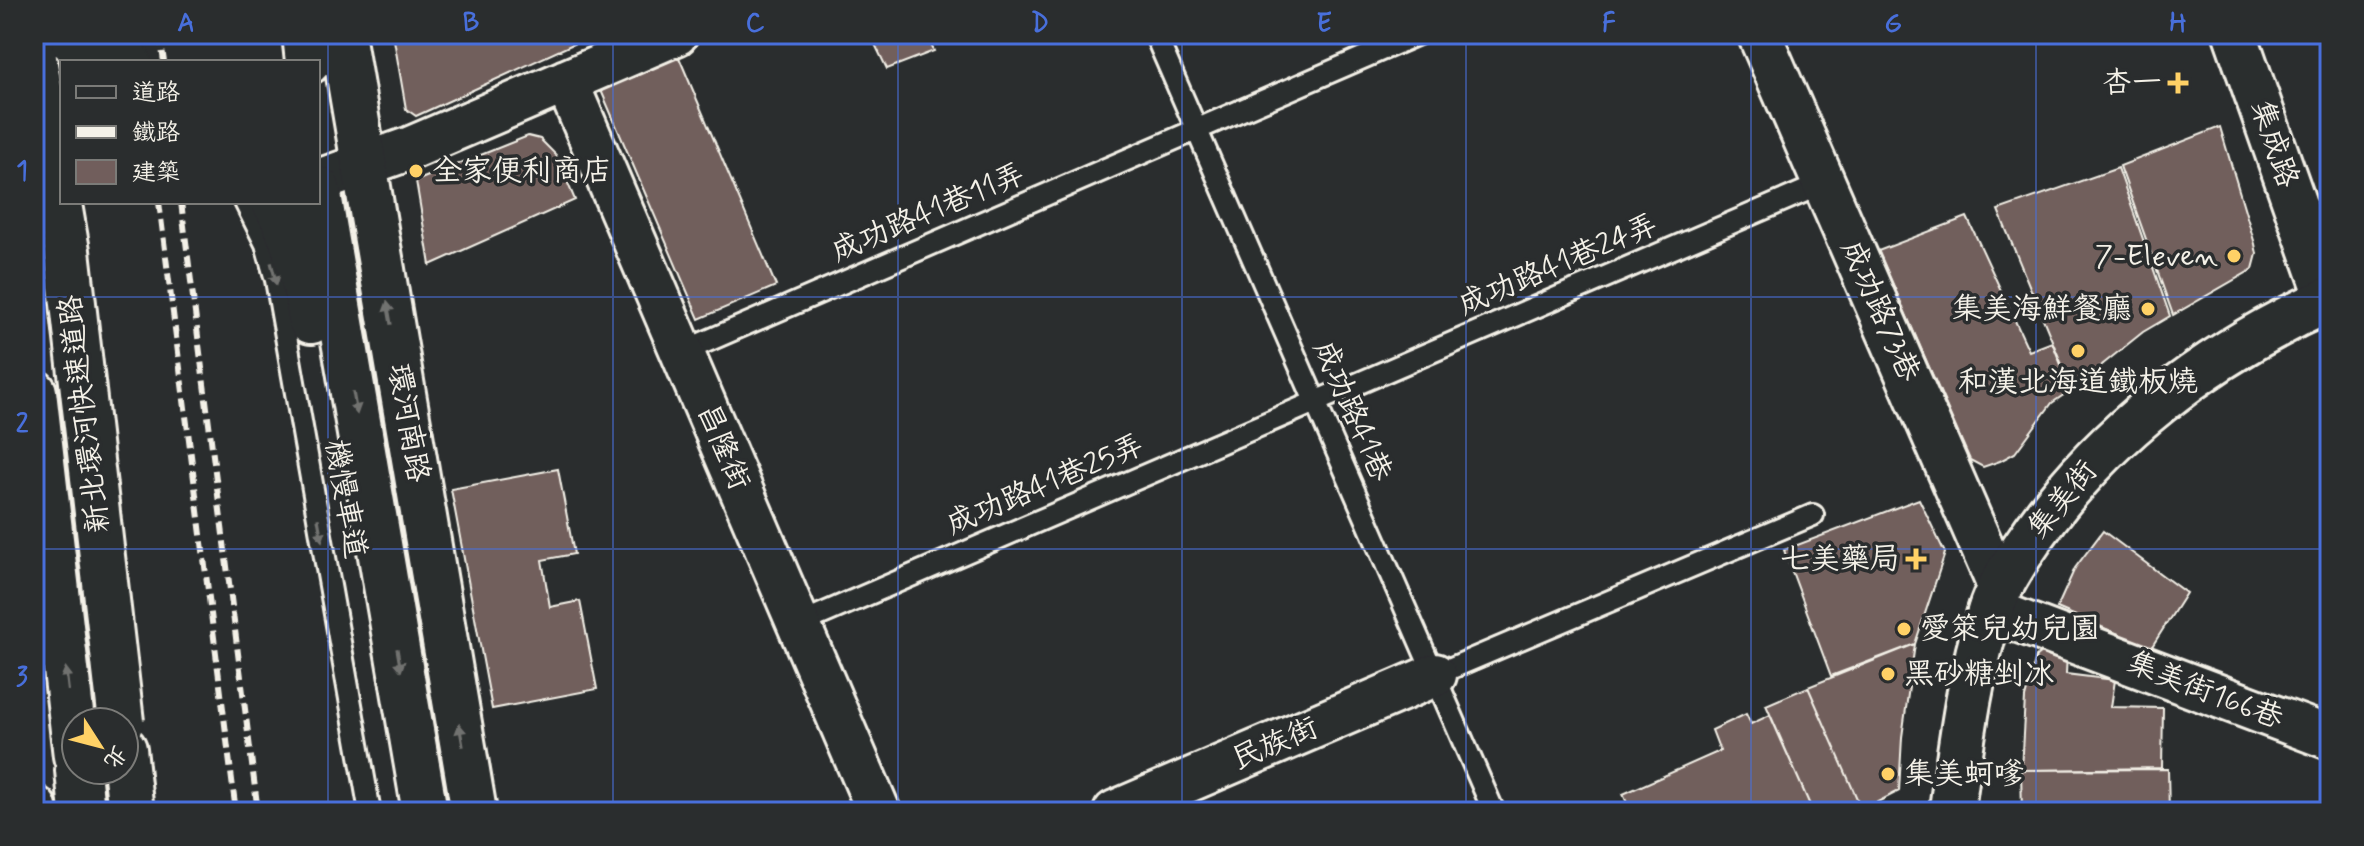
<svg xmlns="http://www.w3.org/2000/svg" width="2364" height="846" viewBox="0 0 2364 846" font-family="Mynerve,'LXGW WenKai TC',sans-serif">
  <style>
    .building { fill: #715e5c; stroke: #f4f1e8; stroke-width: 2 }
    .lines { fill: none; stroke-linecap: round; stroke-linejoin: round }
    .lane-casing { stroke: #f4f1e8; stroke-width: 26 }
    .street-casing { stroke: #f4f1e8; stroke-width: 48 }
    .secondary-casing { stroke: #f4f1e8; stroke-width: 50 }
    .highway-casing { stroke: #f4f1e8; stroke-width: 50 }
    .lane { stroke: #2a2d2e; stroke-width: 20 }
    .street { stroke: #2a2d2e; stroke-width: 42 }
    .secondary { stroke: #2a2d2e; stroke-width: 44 }
    .highway { stroke: #2a2d2e; stroke-width: 44 }
    .rail { stroke: #f4f1e8; stroke-width: 6; stroke-dasharray: 12 6; stroke-linecap: butt }
    .secondary-bridge-casing { stroke: #f4f1e8; stroke-width: 50; stroke-linecap: butt }
    .highway-bridge-casing { stroke: #f4f1e8; stroke-width: 50; stroke-linecap: butt }
    .secondary-bridge { stroke: #2a2d2e; stroke-width: 44 }
    .highway-bridge { stroke: #2a2d2e; stroke-width: 44 }
    .oneway { fill: #71726f }
    .grid { fill: none; stroke: #486fdb; stroke-width: 2; stroke-opacity: 0.55 }
    .poi-dot { fill: #ffd166; stroke: #2a2d2e; stroke-width: 3 }
    .labels { text-anchor: middle; dominant-baseline: central; stroke-width: 7; stroke-linejoin: round; paint-order: stroke }
    .poi-label { font-size: 30px; fill: #f4f1e8; stroke: #2a2d2e; text-anchor: end }
    .street-label { font-size: 30px; fill: #f4f1e8; stroke: #2a2d2e }
    .neatline { fill: none; stroke: #486fdb; stroke-width: 3 }
    .grid-label { font-size: 26px; text-anchor: middle; font-weight: bold; fill: #486fdb }
  </style>
  <rect width="100%" height="100%" fill="#2a2d2e"/>
  <filter id="ink" filterUnits="userSpaceOnUse"><feTurbulence type="fractalNoise" baseFrequency=".0125" numOctaves="2"/><feDisplacementMap in="SourceGraphic" scale="16" xChannelSelector="R" yChannelSelector="G"/><feConvolveMatrix kernelMatrix="1 2 1 2 8 2 1 2 1" color-interpolation-filters="sRGB"/></filter>
  <g filter="url(#ink)">
    <path class="building" d="M393,34H595L416,116L406,109Z
      M870,34H926L934,51L887,69Z
      M678,55L776,286L699,319L600,88Z
      M2220,127L2255,244L2257,254L2253,269L2173,315L2120,166Z
      M528,136L540,139L556,155L575,200L430,265L416,181Z
      M2118,168L2170,316L2143,332L2072,389L1998,210Z
      M1967,217L2029,351L2052,342L2071,390L2052,403L2015,453L2000,461L1983,467L1970,460L1878,251Z
      M558,469L574,554L542,560L550,607L580,601L597,689L492,709L451,489Z
      M1919,499L1945,553L1915,644L1831,676L1784,550Z
      M2103,531L2186,593L2151,648L2057,608L2075,568Z
      M1915,644L1902,737L1899,791L1862,810L1808,687Z
      M2046,649L2067,652L2066,674L2115,680L2111,707L2163,708L2162,768L2021,770L2025,698L2036,657Z
      M1808,687L1862,810L1857,812H1813L1766,705Z
      M1746,714L1751,724L1770,715L1813,812H1631L1623,794L1720,751L1712,730Z
      M2168,769L2169,812H2022L2021,770Z"/>
    <g class="lines">
      <defs>
        <path id="lane" d="M1155,34L1494,812
          M34,59L62,64
          M245,202L266,244L276,280L370,812
          M682,352L1418,34
          M799,624L1824,183
          M1435,675L1813,515"/>
        <path id="street" d="M1759,34L2000,588
          M2235,34L2328,299
          M566,81L879,812
          M318,181L411,148L676,34
          M1990,610L2330,738
          M1115,812L1435,675"/>
        <path id="secondary" d="M305,34L308,62
          M342,34L474,812
          M34,37L74,42
          M318,189L425,812
          M274,202C295,239 304,279 311,321
          M1954,812L1953,802C1962,738 1970,673 1990,612C1997,589 2011,567 2024,548C2097,437 2210,352 2330,299"/>
        <path id="highway" d="M34,392L76,756
          M124,749L131,812
          M78,770L82,812
          M34,808V812"/>
      </defs>
      <use href="#lane" class="lane-casing"/>
      <use href="#street" class="street-casing"/>
      <use href="#secondary" class="secondary-casing"/>
      <use href="#highway" class="highway-casing"/>
      <use href="#lane" class="lane"/>
      <use href="#street" class="street"/>
      <use href="#secondary" class="secondary"/>
      <use href="#highway" class="highway"/>
      <path class="rail" d="M137,34L141,62
        M160,34L164,62
        M159,202L236,812
        M181,202L258,812"/>
      <defs>
        <path id="secondary-bridge" d="M74,42L129,62"/>
        <path id="highway-bridge" d="M34,59L67,251L121,722"/>
      </defs>
      <use href="#secondary-bridge" class="secondary-bridge-casing"/>
      <use href="#highway-bridge" class="highway-bridge-casing"/>
      <use href="#secondary-bridge" class="secondary-bridge"/>
      <use href="#highway-bridge" class="highway-bridge"/>
    </g>
    <defs><path id="oneway-solid" d="M-6-.8H1V-3.2L6.5 0L1 3.2V.8H-6Z" transform="scale(2)"/></defs>
    <g class="oneway">
      <use href="#oneway-solid" transform="translate(274 274) rotate(76)"/>
      <use href="#oneway-solid" transform="translate(389 313) rotate(-100)"/>
      <use href="#oneway-solid" transform="translate(355 403) rotate(80)"/>
      <use href="#oneway-solid" transform="translate(320 530) rotate(80)"/>
      <use href="#oneway-solid" transform="translate(399 660) rotate(80)"/>
      <use href="#oneway-solid" transform="translate(67 679) rotate(-97)"/>
      <use href="#oneway-solid" transform="translate(461 735) rotate(-100)"/>
    </g>
  </g>
  <path class="grid" d="M328,34V812M613,34V812M898,34V812M1182,34V812M1466,34V812M1751,34V812M2036,34V812M34,297H2330M34,549H2330"/>
  <g class="poi-dot">
    <path d="M2174 71h8v8h8v8h-8v8h-8v-8h-8v-8h8z"/>
    <circle cx="416" cy="171" r="8"/>
    <circle cx="2234" cy="256" r="8"/>
    <circle cx="2148" cy="309" r="8"/>
    <circle cx="2078" cy="351" r="8"/>
    <path d="M1912 547h8v8h8v8h-8v8h-8v-8h-8v-8h8z"/>
    <circle cx="1904" cy="629" r="8"/>
    <circle cx="1888" cy="674" r="8"/>
    <circle cx="1888" cy="774" r="8"/>
  </g>
  <g class="labels">
    <g class="poi-label">
      <text x="2162" y="83">杏一</text>
      <text x="432" y="171" text-anchor="start">全家便利商店</text>
      <text x="2218" y="256">7-Eleven</text>
      <text x="2132" y="309">集美海鮮餐廳</text>
      <text x="2078" y="382" text-anchor="middle">和漢北海道鐵板燒</text>
      <text x="1900" y="559">七美藥局</text>
      <text x="1920" y="629" text-anchor="start">愛箂兒幼兒園</text>
      <text x="1904" y="674" text-anchor="start">黑砂糖剉冰</text>
      <text x="1904" y="774" text-anchor="start">集美蚵嗲</text>
    </g>
    <g class="street-label">
      <text transform="translate(2274 144) rotate(71)">集成路</text>
      <text transform="translate(928 213) rotate(-23)">成功路41巷11弄</text>
      <text transform="translate(1558 265) rotate(-23)">成功路41巷24弄</text>
      <text transform="translate(1880 311) rotate(66)">成功路73巷</text>
      <text transform="translate(1352 411) rotate(66)">成功路41巷</text>
      <text transform="translate(85 414) rotate(-97)">新北環河快速道路</text>
      <text transform="translate(408 423) rotate(80)">環河南路</text>
      <text transform="translate(723 447) rotate(67)">昌隆街</text>
      <text transform="translate(1045 485) rotate(-23)">成功路41巷25弄</text>
      <text transform="translate(345 499) rotate(80)">機慢車道</text>
      <text transform="translate(2063 500) rotate(-51)">集美街</text>
      <text transform="translate(2205 691) rotate(21)">集美街166巷</text>
      <text transform="translate(1275 744) rotate(-23)">民族街</text>
    </g>
  </g>
  <rect width="2364" height="846" fill="none" stroke="#2a2d2e" stroke-width="88"/>
  <rect x="60" y="60" width="260" height="144" fill="#2a2d2e" stroke="#7b7b78" stroke-width="2"/>
  <rect x="76" y="86" width="40" height="12" fill="#2a2d2e" stroke="#7b7b78" stroke-width="2"/>
  <text x="132" y="100" font-size="24" fill="#f4f1e8">道路</text>
  <rect x="76" y="126" width="40" height="12" fill="#f4f1e8" stroke="#7b7b78" stroke-width="2"/>
  <text x="132" y="140" font-size="24" fill="#f4f1e8">鐵路</text>
  <rect x="76" y="160" width="40" height="24" fill="#715e5c" stroke="#7b7b78" stroke-width="2"/>
  <text x="132" y="180" font-size="24" fill="#f4f1e8">建築</text>
  <g transform="translate(100 746) rotate(126)"><circle r="38" fill="#2a2d2e" stroke="#7b7b78" stroke-width="2"/>
  <path d="M0-6L14 30L0 20L-14 30Z" fill="#ffd166"/>
  <text y="-12" font-size="22" font-weight="bold" text-anchor="middle" fill="#f4f1e8">北</text>
  </g>
  <rect x="44" y="44" width="2276" height="758" class="neatline"/>
  <g class="grid-label">
    <text x="186" y="31">A</text>
    <text x="471" y="31">B</text>
    <text x="755" y="31">C</text>
    <text x="1040" y="31">D</text>
    <text x="1324" y="31">E</text>
    <text x="1609" y="31">F</text>
    <text x="1893" y="31">G</text>
    <text x="2178" y="31">H</text>
    <text x="22" y="179">1</text>
    <text x="22" y="432">2</text>
    <text x="22" y="685">3</text>
  </g>
</svg>
